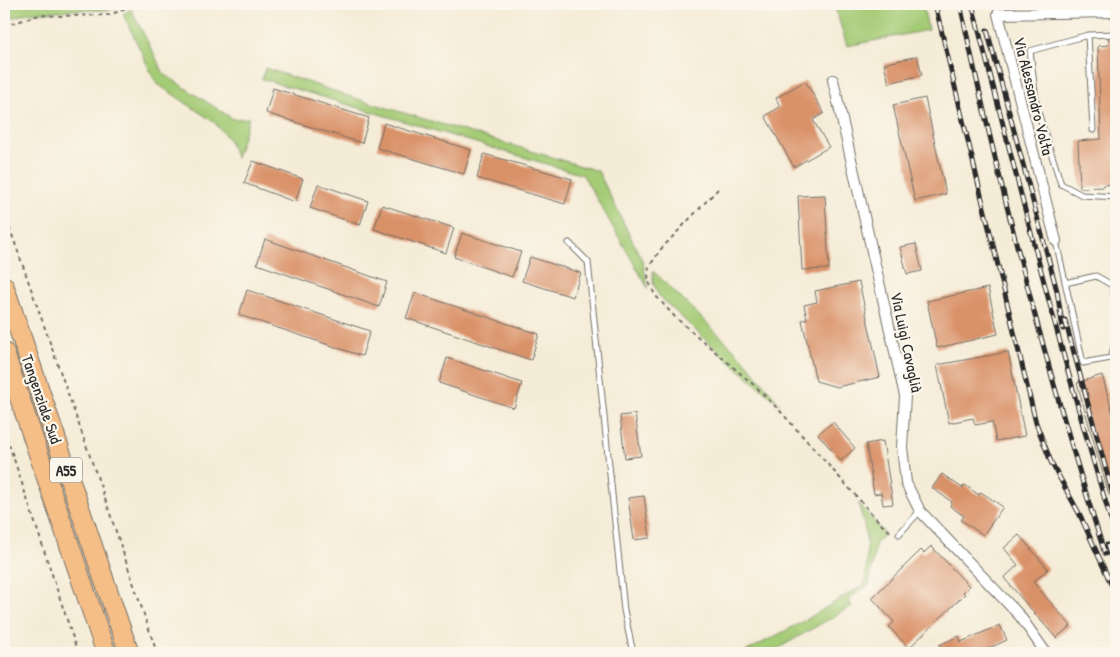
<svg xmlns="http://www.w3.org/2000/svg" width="1120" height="657" viewBox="0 0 1120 657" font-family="'Patrick Hand',sans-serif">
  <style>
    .green { fill: #a4cb75; stroke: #687b50 }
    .building { fill: #d99167 }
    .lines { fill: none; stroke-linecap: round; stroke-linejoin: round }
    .lane-casing { stroke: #726f67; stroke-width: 7 }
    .street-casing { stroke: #726f67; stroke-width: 12 }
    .highway-casing { stroke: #726f67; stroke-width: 21 }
    .path { stroke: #726f67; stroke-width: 2; stroke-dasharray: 4 4; stroke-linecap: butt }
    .lane { stroke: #fff; stroke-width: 5 }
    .street { stroke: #fff; stroke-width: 10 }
    .highway { stroke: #f6be87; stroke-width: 19 }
    .rail-casing { stroke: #2b2b2b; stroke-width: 5 }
    .rail { stroke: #fbf7ec; stroke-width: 3; stroke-dasharray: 9; stroke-linecap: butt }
    .labels { text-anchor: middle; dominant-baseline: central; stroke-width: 4.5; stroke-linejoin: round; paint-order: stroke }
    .shield { fill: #fbf7ec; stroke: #696865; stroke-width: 1 }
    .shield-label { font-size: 15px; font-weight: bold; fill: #2b2b2b }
    .street-label { font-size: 16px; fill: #2b2b2b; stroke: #fbf7ec }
  </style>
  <rect width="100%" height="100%" fill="#fbf7ec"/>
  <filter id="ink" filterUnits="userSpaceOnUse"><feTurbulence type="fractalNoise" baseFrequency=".02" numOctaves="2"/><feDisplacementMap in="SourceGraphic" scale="10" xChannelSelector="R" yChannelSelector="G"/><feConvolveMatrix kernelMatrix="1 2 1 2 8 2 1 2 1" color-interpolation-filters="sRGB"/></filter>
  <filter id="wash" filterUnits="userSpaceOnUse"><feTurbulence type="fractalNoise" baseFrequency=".0096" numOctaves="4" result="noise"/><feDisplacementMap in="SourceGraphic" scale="20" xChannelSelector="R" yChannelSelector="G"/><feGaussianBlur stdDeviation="1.12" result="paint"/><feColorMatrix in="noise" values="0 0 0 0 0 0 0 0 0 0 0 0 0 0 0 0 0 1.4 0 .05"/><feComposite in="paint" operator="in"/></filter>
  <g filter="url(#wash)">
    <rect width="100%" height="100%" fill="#f5ecd7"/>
    <path class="green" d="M17,4H126L110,10H77L27,13L4,21V9Z
      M834,4H923L928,30L847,46Z
      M131,9L164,74L233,119L249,118L236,158L229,140L214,122L156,83L123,14Z
      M265,68L361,100L598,171L643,262L648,288L583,175L262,79Z
      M653,271L743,358L780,404L725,358L659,296L653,283Z
      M858,503L885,534L876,542L869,585L848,599L852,606L770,653H743L802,622L865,584C868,552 868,533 858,503Z"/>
    <g id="blocks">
      <path class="building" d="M1116,34V184L1103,185V187L1080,188L1078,141L1101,139L1098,46L1109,45L1108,35Z
        M917,56L922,75L889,83L884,64Z
        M805,81L824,113L813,120L829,147L794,167L765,116L780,107L776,98Z
        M273,88L369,118L362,143L266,113Z
        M925,98L946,194L915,201L893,105Z
        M384,123L471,150L464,174L377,148Z
        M484,154L572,179L565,204L477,178Z
        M253,161L303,179L295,202L244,183Z
        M318,184L368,201L360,225L310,208Z
        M825,195L829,269L802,270L798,196Z
        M382,205L454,228L446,253L374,229Z
        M462,233L521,252L512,277L454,257Z
        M265,239L387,282L379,307L257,264Z
        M916,244L922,271L907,274L900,247Z
        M530,257L581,273L573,297L522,281Z
        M859,282L880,377L837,387L816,381L802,320L807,319L804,305L817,302L815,291Z
        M988,288L998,334L937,348L927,301Z
        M247,290L370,331L362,356L239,315Z
        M415,293L539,334L531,360L406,318Z
        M1008,352L1025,436L996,441L992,422L975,425L973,418L949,423L937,365Z
        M447,358L522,383L514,408L439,383Z
        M1102,375L1116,425V493L1109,495L1077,383Z
        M635,414L641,456L625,458L620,416Z
        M833,422L855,448L841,461L818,434Z
        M883,441L893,504L883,505L881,493L874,494L866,444Z
        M942,474L962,488L965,485L979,495L981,492L1003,507L983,535L961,520L964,516L950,506L952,502L932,488Z
        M644,496L650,538L634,540L628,498Z
        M1019,535L1048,569L1033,582L1071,626L1056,638L1004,578L1018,565L1004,548Z
        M931,546L969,586L963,592L965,594L909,648L889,627L894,622L872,598L921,550L924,553Z
        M1000,625L1007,640L978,653H940L943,652L939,645L959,636L961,642Z"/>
    </g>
  </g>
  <g filter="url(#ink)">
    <use href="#blocks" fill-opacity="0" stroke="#726f67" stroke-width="1"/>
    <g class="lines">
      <defs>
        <path id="lane" d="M1088,35L1030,51L1037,109L1061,184L1082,195L1116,197
          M1093,130L1088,35L1116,34
          M1056,241L1083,363L1111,358L1116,340
          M569,243L588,262L624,610L633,653
          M1065,283L1096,276L1112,285L1116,303
          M899,534L920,511"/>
        <path id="street" d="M833,80L905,396L902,447L906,483L920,511L1020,616L1046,653
          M1056,241L998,14L1116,12"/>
        <path id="highway" d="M4,286L129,653
          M4,352L106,653"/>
      </defs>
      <use href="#lane" class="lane-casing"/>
      <use href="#street" class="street-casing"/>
      <use href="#highway" class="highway-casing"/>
      <path class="path" d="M4,26L39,15L60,16L110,15L134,4
        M718,189L661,249L649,267L648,280L655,295L675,317L755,386L781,412L882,525L892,533
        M4,212L104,496L157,653
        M4,429L78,653"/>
      <use href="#lane" class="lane"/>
      <use href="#street" class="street"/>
      <use href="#highway" class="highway"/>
      <defs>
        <path id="rail" d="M935,4L1036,423L1051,462L1080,515L1116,595
          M960,4C1000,189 1047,373 1105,554
          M972,4C989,71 1007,139 1024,206C1053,317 1082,427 1116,536
          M987,30L1057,291L1063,329
          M1065,320L1116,506
          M1107,545L1116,573"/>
      </defs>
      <use href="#rail" class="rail-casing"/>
      <use href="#rail" class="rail"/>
    </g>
  </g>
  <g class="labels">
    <rect class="shield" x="50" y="457.5" width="32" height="25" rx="4"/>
    <g class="shield-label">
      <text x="66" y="470">A55</text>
    </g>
    <g class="street-label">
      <text transform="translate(1034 96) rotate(76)">Via Alessandro Volta</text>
      <text transform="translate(907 342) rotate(78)">Via Luigi Cavaglià</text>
      <text transform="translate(42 399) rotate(71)">Tangenziale Sud</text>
    </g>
  </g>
  <rect width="1120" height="657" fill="none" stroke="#fbf7ec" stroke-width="20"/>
</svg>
